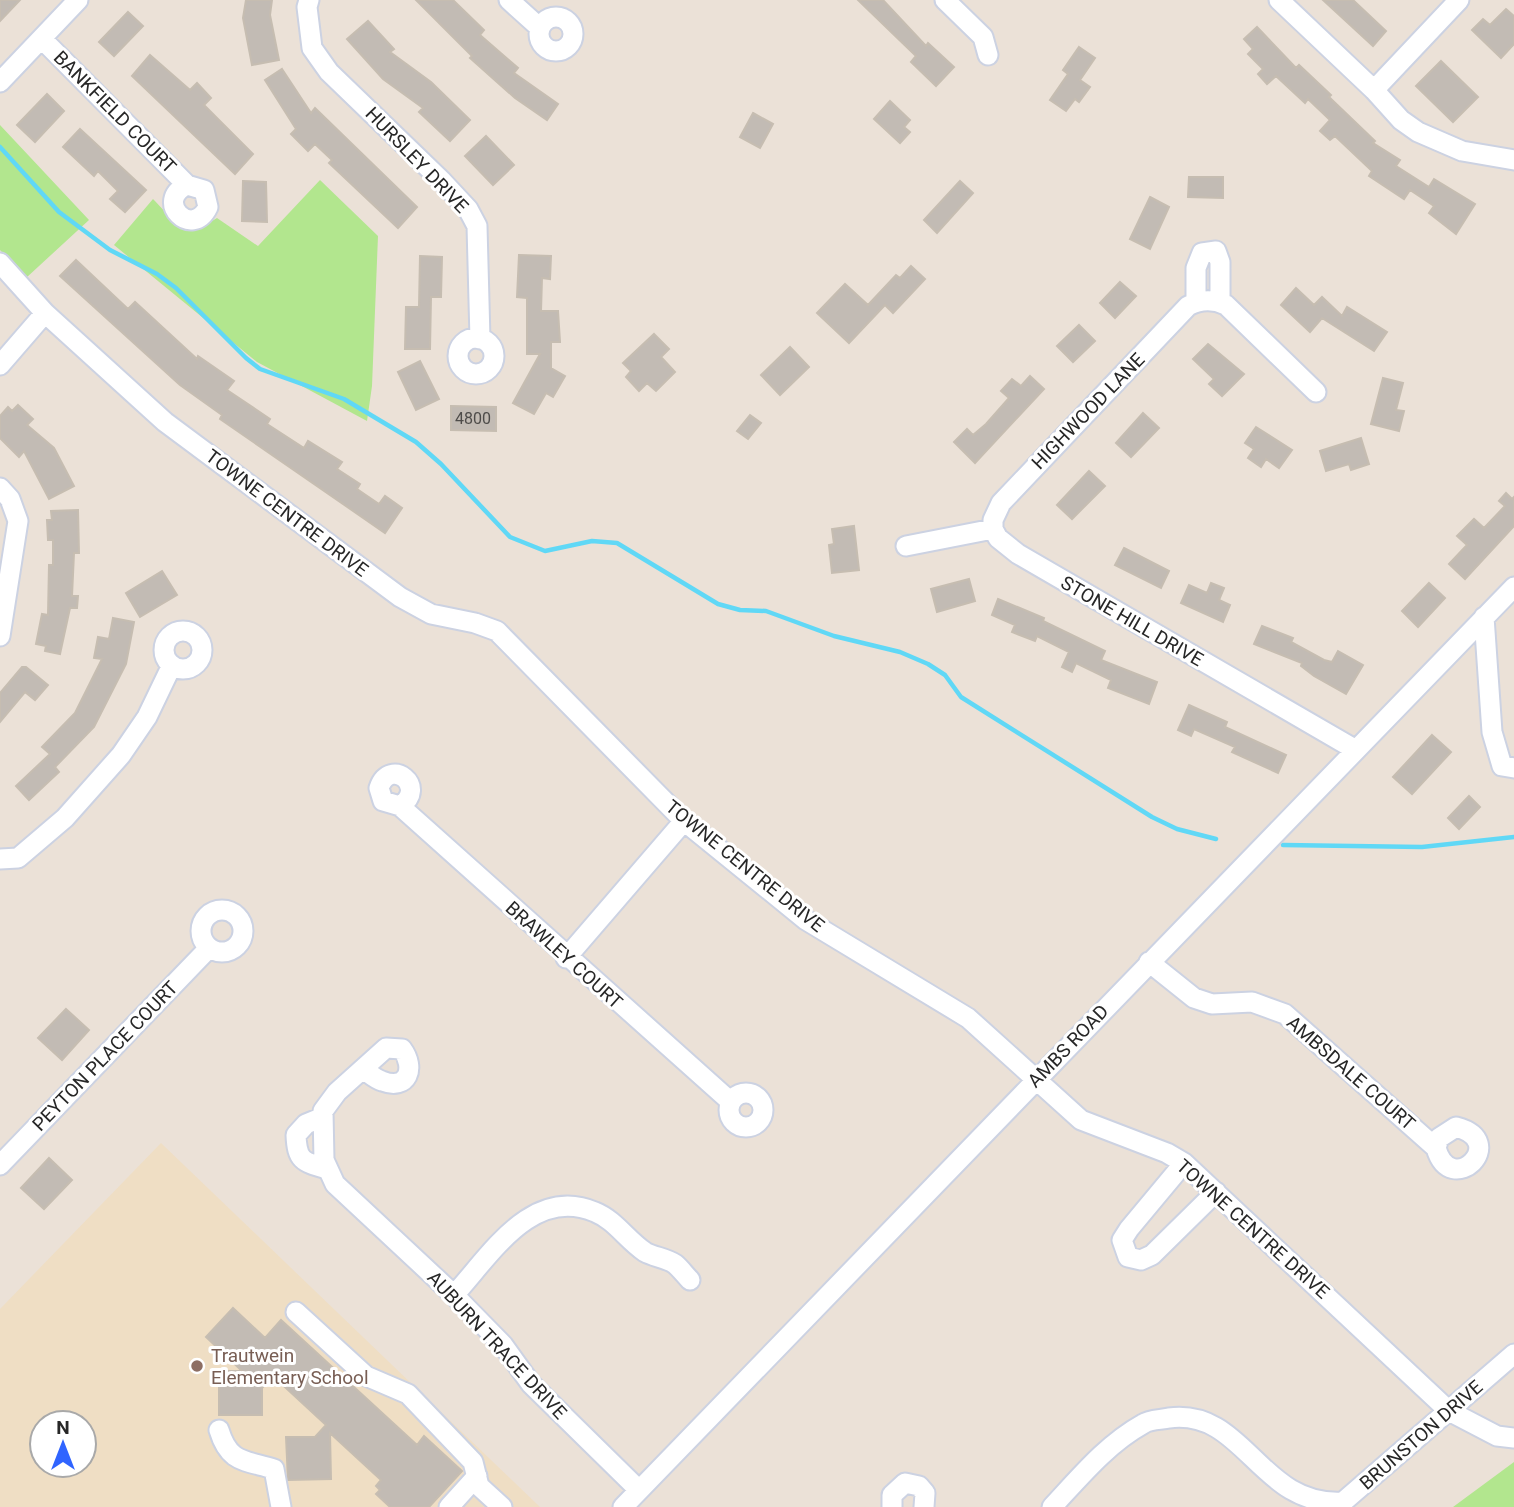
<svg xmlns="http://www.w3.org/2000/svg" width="1514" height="1507" viewBox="0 0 1514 1507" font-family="Roboto,sans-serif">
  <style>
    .education { fill: #efdec4; fill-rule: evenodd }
    .green { fill: #b2e68e }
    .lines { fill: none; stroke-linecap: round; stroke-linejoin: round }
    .stream { stroke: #60d8f6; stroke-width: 4.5 }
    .building { fill: #c2bbb4; stroke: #c6bdb1; stroke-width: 2 }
    .minor-casing { stroke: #ccd2e2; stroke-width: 23 }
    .minor { stroke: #fff; stroke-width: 19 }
    .education-dot { fill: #8d6e63; stroke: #fff; stroke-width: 2.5 }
    .labels { text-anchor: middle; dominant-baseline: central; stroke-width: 6; stroke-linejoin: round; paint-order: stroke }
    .number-label { font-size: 16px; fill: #4e4c4a }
    .street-label { font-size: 19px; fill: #272727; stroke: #fff }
    .education-label { font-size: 19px; fill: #785e54; stroke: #fff; text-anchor: start }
  </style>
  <rect width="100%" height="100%" fill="#ebe1d7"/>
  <path class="education" d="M161,1143L540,1507H0V1309ZM42,1423H84V1465H42Z"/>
  <path class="green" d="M0,125L89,220L26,278L0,250Z
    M320,180L378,236L372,386L367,421L257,362L114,245L153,199C177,223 182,240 217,218L258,246Z
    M1514,1462V1507H1453Z"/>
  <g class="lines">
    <path class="stream" d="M0,147L59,212L110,250L157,274L176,288L246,358L260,369L344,399L416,442L441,464L510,537L545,551L592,541L617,543L718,604L740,610L766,611L834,636L900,652L928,664L945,675L961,697L1152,817L1177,829L1216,839
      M1283,845L1422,847L1514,837"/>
  </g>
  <path class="building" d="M0,0H20L0,21Z
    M246,0H272L270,15L279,60L252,65L243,18Z
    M416,0H453L484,30L480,35L518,68L514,73L558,104L547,120L515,98L470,58L472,56Z
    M858,0H883L926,46L928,43L954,67L936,86L911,62L916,56Z
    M1323,0H1353L1386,31L1373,46Z
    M1506,9L1514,16V44L1501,58L1472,30L1483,19L1490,25Z
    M128,12L143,26L114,56L99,42Z
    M368,21L394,49L390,52L431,82L470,120L450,141L419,112L423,108L383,79L347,39Z
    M1257,27L1296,68L1299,65L1331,95L1329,97L1375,141L1373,143L1400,160L1396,166L1429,187L1434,179L1475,204L1456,234L1429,213L1434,206L1410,190L1404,199L1369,176L1372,171L1335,136L1330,140L1320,131L1330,120L1308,99L1305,103L1276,76L1267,84L1258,74L1263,69L1248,54L1253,49L1244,39Z
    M1079,47L1095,58L1080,80L1090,87L1079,102L1075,99L1066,111L1050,100L1068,74L1063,70Z
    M150,55L190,90L197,83L211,98L204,105L253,154L235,174L132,76Z
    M1441,61L1478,97L1453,122L1416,86Z
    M282,69L311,113L315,108L417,207L398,228L329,163L332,160L315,144L308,151L291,134L296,129L265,80Z
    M47,94L64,111L35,142L17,125Z
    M890,101L910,120L904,127L910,132L900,143L874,119Z
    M753,113L773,124L760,148L740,137Z
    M80,129L146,190L125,212L110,199L118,191L98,171L94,176L63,147Z
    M486,136L514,165L493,185L465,156Z
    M1189,177H1223V198L1188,197Z
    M243,181L266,182L267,222L242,221Z
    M960,181L973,193L937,233L924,220Z
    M1150,197L1169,207L1150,249L1130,239Z
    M519,255L551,256L550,279L542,278L541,311H558L560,342H551V368L565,376L553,397L546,393L534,414L513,403L540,354H527V298L517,297Z
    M420,256L442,257L441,297H431L430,349H405L406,307H419Z
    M76,260L128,309L135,302L197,359L198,356L234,381L227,390L270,419L267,424L304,448L308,441L342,462L337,469L360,484L357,489L379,504L385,496L402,508L385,533L220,419L222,415L180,385L60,276Z
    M911,266L925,279L893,313L885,305L849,343L817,313L845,284L868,305L896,275L900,278Z
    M1120,282L1136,296L1115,318L1100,303Z
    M1296,288L1314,305L1322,297L1342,316L1347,307L1387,332L1374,351L1322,318L1310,332L1281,305Z
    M1079,325L1095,341L1073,362L1057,346Z
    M654,334L669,349L661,357L675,372L656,391L647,383L639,391L626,377L631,371L623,363Z
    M1208,344L1244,374L1222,396L1209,384L1214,379L1193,359Z
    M790,347L809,367L780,395L761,375Z
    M420,361L439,399L416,410L398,372Z
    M1030,376L1044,389L975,463L954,442L967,429L973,435L986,424L1009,398L1001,391L1012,379L1021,386Z
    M1383,378L1403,383L1396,410L1404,411L1399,431L1371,424Z
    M18,405L33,419L27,425L54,448L74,486L49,499L24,451L19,457L0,438V416L8,407L12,411Z
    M451,406L496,407V431L451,430Z
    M1143,413L1159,428L1131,457L1116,443Z
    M750,415L761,423L748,439L737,431Z
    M1256,427L1292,450L1279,468L1266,459L1261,467L1248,458L1254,449L1245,443Z
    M1361,438L1369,464L1351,470L1349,464L1326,471L1320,451Z
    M1089,471L1105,486L1072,519L1057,505Z
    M1506,493L1512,499L1514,497V526L1465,579L1449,564L1467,545L1457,536L1474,519L1484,528L1505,506L1499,501Z
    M78,510L79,553H74L72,596H78L77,608H70L60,654L45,651L46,646L36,644L42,614L48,615L49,565H53V540H48L47,520H52L51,511Z
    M854,526L859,570L832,573L829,545L834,544L832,529Z
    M1124,548L1169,571L1161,588L1115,565Z
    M162,571L177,595L140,617L126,593Z
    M969,579L975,601L937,612L931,589Z
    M1211,583L1224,588L1219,600L1230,605L1223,622L1181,603L1189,585L1207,593Z
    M1429,583L1445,598L1418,627L1402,611Z
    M998,599L1044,618L1043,621L1105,651L1101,660L1157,682L1149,704L1108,688L1111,680L1076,663L1072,672L1062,667L1069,652L1037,636L1035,641L1012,632L1015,625L992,615Z
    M113,618L134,622L126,664L94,727L55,767L59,772L29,800L16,786L50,754L42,747L75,713L102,659L94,658L98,637L109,639Z
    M1262,626L1293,638L1291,642L1324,660L1332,662L1338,651L1363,665L1346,694L1314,676L1301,666L1302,663L1254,644Z
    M22,667H26L48,685L35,700L25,692L0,722V693Z
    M1189,705L1227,722L1225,727L1286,755L1278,773L1232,752L1235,747L1194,729L1191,736L1178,730Z
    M1432,735L1451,752L1412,794L1393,777Z
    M1469,796L1480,807L1459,829L1448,818Z
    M66,1009L89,1030L62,1060L38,1038Z
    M49,1158L72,1180L44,1209L21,1188Z
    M233,1308L265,1338L281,1320L417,1445L424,1436L462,1471L429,1507H390L376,1494L380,1490L376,1486L381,1480L330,1433L331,1479L288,1480L286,1437H315L326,1425L273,1376L262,1388V1415H219V1371H242L206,1337Z"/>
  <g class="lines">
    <defs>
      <path id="minor" d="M309,0L307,7L312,48L329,72L441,180L468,209L477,226L480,339
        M509,0L540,28
        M945,0L983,37L988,55
        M1279,0L1374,90L1401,120L1418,132L1462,151L1514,160
        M539 34a17 17 0 1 1 34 0a17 17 0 1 1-34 0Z
        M42,39L187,185L204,190L208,207C192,240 153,201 187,185
        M0,82L78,0
        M1374,90L1459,0
        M0,263L45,313L165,422L400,597L431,614L475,623L497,631L684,821L806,920L968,1018L1081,1120L1167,1153L1184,1163L1449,1411L1497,1436L1514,1438
        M1196,302V268L1202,253L1216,251L1220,262V302
        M458 356a18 18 0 1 1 36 0a18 18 0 1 1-36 0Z
        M0,365L45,313
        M0,488L10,499L18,521L0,636
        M993,529V520L1001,503L1188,306C1201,299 1213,299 1226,305L1316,392
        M906,546L993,529L998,538L1018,554L1356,750
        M1484,617L1492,732L1502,766L1514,768
        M164 650a19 19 0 1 1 38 0a19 19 0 1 1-38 0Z
        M400,806C429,787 390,756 379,788L383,801L400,806L731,1102
        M0,859L18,858L65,818L121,755L147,717L172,665
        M201 931a21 21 0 1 1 42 0a21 21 0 1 1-42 0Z
        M566,958L684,821
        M1149,962L1194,998L1212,1004L1252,1002L1285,1014L1436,1148C1451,1200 1511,1141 1456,1127L1439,1138L1436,1148
        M363,1069C369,1073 375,1079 382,1081C408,1091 416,1068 402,1049L386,1048L337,1092L323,1111L324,1160L335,1184L454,1295L503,1345L531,1384L639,1490
        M729 1110a17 17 0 1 1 34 0a17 17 0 1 1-34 0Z
        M323,1117L306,1124L296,1135C297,1161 303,1162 327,1169
        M1184,1163L1129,1229L1122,1240L1128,1257L1141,1260L1152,1255L1216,1192
        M0,1165L209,948
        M454,1295C490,1256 532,1185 595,1212C615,1220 627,1240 645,1252C654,1257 666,1258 675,1264C680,1268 685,1275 690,1280
        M296,1312L366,1376L408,1394L473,1462L479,1486L502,1507
        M219,1430C229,1463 244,1460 274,1469L281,1507
        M449,1507L477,1476
        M623,1507L1514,587
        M892,1507V1495L905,1483L919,1486L925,1493L924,1507
        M1052,1507C1080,1477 1107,1444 1143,1424C1150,1419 1161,1420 1169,1418C1245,1408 1259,1507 1343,1502L1514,1354"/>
    </defs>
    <use href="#minor" class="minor-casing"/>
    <use href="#minor" class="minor"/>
  </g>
  <circle class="education-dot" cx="197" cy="1366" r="7"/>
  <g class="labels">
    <g class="number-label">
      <text x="473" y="418">4800</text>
    </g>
    <g class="street-label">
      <text transform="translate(115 112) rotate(45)">BANKFIELD COURT</text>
      <text transform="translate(417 160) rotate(46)">HURSLEY DRIVE</text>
      <text transform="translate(1088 411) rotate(-46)">HIGHWOOD LANE</text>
      <text transform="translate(287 513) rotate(37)">TOWNE CENTRE DRIVE</text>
      <text transform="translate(1132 621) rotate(30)">STONE HILL DRIVE</text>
      <text transform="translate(745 866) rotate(39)">TOWNE CENTRE DRIVE</text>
      <text transform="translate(564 955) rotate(42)">BRAWLEY COURT</text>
      <text transform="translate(1068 1046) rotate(-46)">AMBS ROAD</text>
      <text transform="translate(105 1056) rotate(-46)">PEYTON PLACE COURT</text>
      <text transform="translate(1351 1073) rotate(41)">AMBSDALE COURT</text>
      <text transform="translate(1253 1229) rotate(42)">TOWNE CENTRE DRIVE</text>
      <text transform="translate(497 1345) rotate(47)">AUBURN TRACE DRIVE</text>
      <text transform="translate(1421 1435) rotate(-41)">BRUNSTON DRIVE</text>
    </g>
    <g class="education-label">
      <text x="211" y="1355">Trautwein<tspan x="211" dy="22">Elementary School</tspan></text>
    </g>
  </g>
  <g transform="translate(63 1444)"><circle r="33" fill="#ffffff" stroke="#a9a9a9" stroke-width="2"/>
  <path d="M0-5L12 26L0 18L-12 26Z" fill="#3064ff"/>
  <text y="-10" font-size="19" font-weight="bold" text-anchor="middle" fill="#272727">N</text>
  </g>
</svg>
